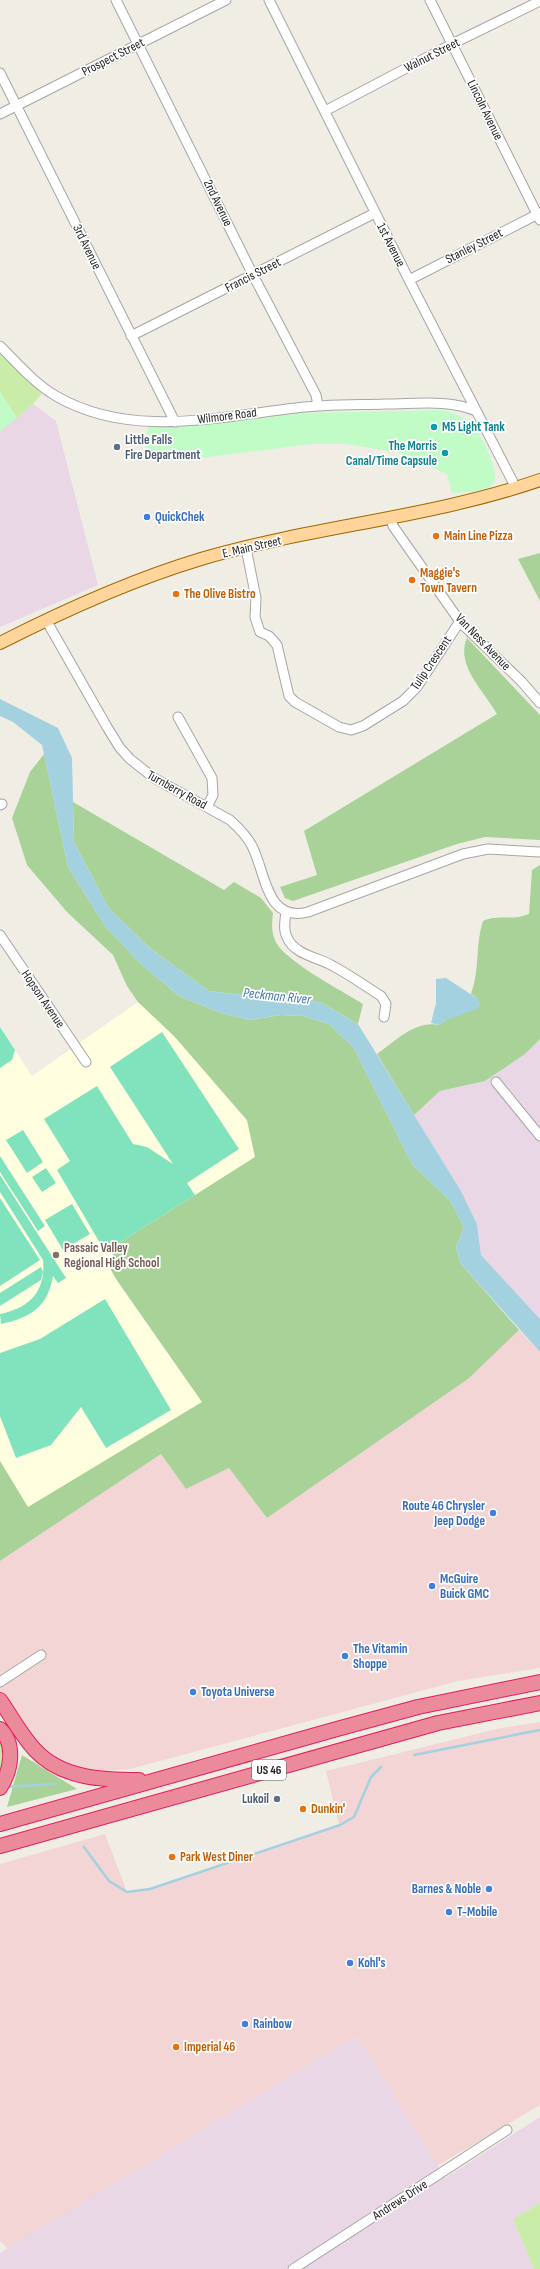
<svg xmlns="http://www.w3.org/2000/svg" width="540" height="2269" viewBox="0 0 540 2269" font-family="'Sofia Sans Condensed',sans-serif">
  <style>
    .commercial { fill: #f2d5d4 }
    .industrial { fill: #ead7e6 }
    .education { fill: #ffffe0 }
    .grass { fill: #c9eda9 }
    .forest { fill: #a8d298 }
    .park { fill: #c1fcc6 }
    .pitch { fill: #80e3be }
    .water { fill: #a4d1e0 }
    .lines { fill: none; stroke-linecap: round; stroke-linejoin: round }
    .stream { stroke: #a4d1e0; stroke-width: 2.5 }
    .minor-casing { stroke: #a6a6a6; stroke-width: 11 }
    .major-casing { stroke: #9b6900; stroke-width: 14 }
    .highway-casing { stroke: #e31d5f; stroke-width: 16 }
    .minor { stroke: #fff; stroke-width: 9 }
    .major { stroke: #ffd59c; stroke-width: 12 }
    .highway { stroke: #eb8a9a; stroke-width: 14 }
    .culture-dot { fill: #0f9aa8; stroke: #fff; stroke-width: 1.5 }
    .service-dot { fill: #5c6f8a; stroke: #fff; stroke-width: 1.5 }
    .shop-dot { fill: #3f7fe0; stroke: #fff; stroke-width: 1.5 }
    .food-dot { fill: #e8710a; stroke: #fff; stroke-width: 1.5 }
    .education-dot { fill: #8d6e63; stroke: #fff; stroke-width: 1.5 }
    .labels { text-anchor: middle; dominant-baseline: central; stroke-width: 3.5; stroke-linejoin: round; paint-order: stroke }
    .shield { fill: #fff; stroke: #626262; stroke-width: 1 }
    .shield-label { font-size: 12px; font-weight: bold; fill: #1f1f1f }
    .street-label { font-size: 13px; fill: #1f1f1f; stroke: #fff }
    .culture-label { font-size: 13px; font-weight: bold; fill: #0d838f; stroke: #fff; text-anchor: start }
    .service-label { font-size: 13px; font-weight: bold; fill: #4e5e75; stroke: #fff; text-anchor: start }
    .shop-label { font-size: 13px; font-weight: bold; fill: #366cbe; stroke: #fff; text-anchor: start }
    .food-label { font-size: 13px; font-weight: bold; fill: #c56008; stroke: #fff; text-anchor: start }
    .education-label { font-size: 13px; font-weight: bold; fill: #785e54; stroke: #fff; text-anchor: start }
    .water-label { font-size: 14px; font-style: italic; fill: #4477ac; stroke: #fff }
  </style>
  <rect width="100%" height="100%" fill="#f0ede5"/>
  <path class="commercial" d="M519,1330L540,1352V1668L458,1681L130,1769L92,1772L61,1760L35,1743L9,1703L0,1693V1561L161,1454L186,1489L229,1468L267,1518L468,1379Z
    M540,1722V2105L437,2166L360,2040L353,2038L8,2249L0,2241V1864L105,1834L127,1892L150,1889L339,1825L326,1771L501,1728Z"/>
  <path class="industrial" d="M33,404L56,421L98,585L0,627V431Z
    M540,1039V1319L481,1255L477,1224L461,1191L414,1115L440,1091L485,1081L525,1054Z
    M353,2038L360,2040L445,2178L540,2117V2203L513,2219L534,2269H0V2253Z"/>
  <path class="education" d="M138,1002L174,1036L247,1121L255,1157L117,1245L116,1279L202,1402L28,1508L0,1461V1027L32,1076Z"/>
  <path class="grass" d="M0,352L43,392L33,404L17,418L0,392Z
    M0,1733L8,1753L0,1777Z
    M540,2203V2269H534L513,2219Z"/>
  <path class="forest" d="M540,553V601L518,559Z
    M467,638L540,715V840L485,837L457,844L293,901L285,898L280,887L317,875L304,831L497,714C484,691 455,665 467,638Z
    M44,754L68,867L105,926L141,964L179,996L221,1013L250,1020L281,1015L303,1016L329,1024L353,1047L412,1164L451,1202L464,1227L456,1247L461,1264L519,1330L468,1379L267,1518L229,1468L186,1489L161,1454L0,1561V1461L28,1507L202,1402L116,1279L109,1266L116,1245L255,1157L247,1120L174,1036L138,1002L127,986L113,955L67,912L27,865L12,818L30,772Z
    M73,802L224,890L234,882L261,898L273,913C272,922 271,931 275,940C282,960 343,991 363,1004L358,1024L322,1003L266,993L243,995L209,991L151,949L108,907L74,842Z
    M540,865V1039L525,1054L485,1081L440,1091L414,1115L377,1054C395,1041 416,1020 439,1025L478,999L471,994C480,970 475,945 483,921C498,914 513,921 529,914L532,870Z
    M22,1755L77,1789L7,1807Z"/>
  <path class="park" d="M0,392L17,418L0,431Z
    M440,410C450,412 461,415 469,421C479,429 502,473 493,484C484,493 463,492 452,493L447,474L400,453L346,444H311L183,460L145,459L148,427H181L304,413Z"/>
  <path class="pitch" d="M0,1027L15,1050L12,1060L0,1068Z
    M162,1032L239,1149L187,1183L195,1195L116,1245L100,1243L57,1170L70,1161L44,1119L97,1086L133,1144L147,1147L173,1164L110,1067Z
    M23,1130L43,1162L27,1173L6,1140Z
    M0,1156L45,1226L38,1231L0,1172Z
    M46,1168L56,1183L42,1192L32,1177Z
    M0,1175L66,1278L58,1283L53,1276C48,1307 30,1318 1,1324L0,1314C30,1308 46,1291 43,1260L0,1192Z
    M0,1198L40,1260L0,1286Z
    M72,1204L90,1234L63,1250L45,1220Z
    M41,1267L43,1272L41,1280L0,1306V1293Z
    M105,1299L171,1410L106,1448L81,1407L51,1445L16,1458L0,1416V1353L40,1339Z"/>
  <path class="water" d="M0,699L58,728L72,758L74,842L108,907L151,949L209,991L243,995L266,993L322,1003L358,1024L461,1191L477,1224L481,1255L540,1319V1352L461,1264L456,1247L464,1227L451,1202L412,1164L353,1047L329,1024L303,1016L281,1015L250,1020L221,1013L179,996L141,964L105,926L68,867L42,745L13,722L0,716Z
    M446,978L478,999L480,1004L477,1009L447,1020L439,1025L431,1023L436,1003V979Z"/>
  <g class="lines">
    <path class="stream" d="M414,1755L540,1730
      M6,1787L54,1784
      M84,1847L109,1881L127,1892L150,1889L340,1825L354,1817L371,1777L381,1767"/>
    <defs>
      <path id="minor" d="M116,0L253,275L316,395L318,406
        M269,0L409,280L516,488
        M430,0L540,220
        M0,73L175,422
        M325,111L452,44L540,1
        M0,114L226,0
        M409,280L540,213
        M131,336L375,213
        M0,346C17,363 35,384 56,396C130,439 217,417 296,408C326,404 356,405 386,404C415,404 450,399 476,411
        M391,518L393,526L461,623L522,682L540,703
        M246,548L256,598L255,617L260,632L269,636L277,645L289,696L295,702L339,727L351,730L363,726L403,701L417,687L460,621
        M46,620L107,727L120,748L130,759L154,778L230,820C239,828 247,836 252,846C266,873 266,923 308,912L463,854L488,849L540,852
        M178,717L212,778L213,795L207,807
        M0,805L2,804
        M286,912C285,920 283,930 287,937C294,955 318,957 333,966C350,975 365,986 381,996L386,1004L384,1017
        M0,935L86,1062
        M496,1082L540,1136
        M0,1682L41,1655
        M293,2269L507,2130"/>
      <path id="major" d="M0,643C65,610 131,580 201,559C313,526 430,518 540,480"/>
      <path id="highway" d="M0,1700C11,1716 22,1736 35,1750C62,1779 103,1780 139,1780
        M0,1729C16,1744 11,1771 0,1788
        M0,1824L337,1729L418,1707L540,1682
        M0,1846L438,1723L540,1703"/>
    </defs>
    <use href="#minor" class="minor-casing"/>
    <use href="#major" class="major-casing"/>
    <use href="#highway" class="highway-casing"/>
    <use href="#minor" class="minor"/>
    <use href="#major" class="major"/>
    <use href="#highway" class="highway"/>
  </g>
  <g class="culture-dot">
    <circle cx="434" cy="427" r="4"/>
    <circle cx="445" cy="453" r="4"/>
  </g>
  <g class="service-dot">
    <circle cx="117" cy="447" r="4"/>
    <circle cx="277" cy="1799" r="4"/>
  </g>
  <g class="shop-dot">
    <circle cx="147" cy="517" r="4"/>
    <circle cx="493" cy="1513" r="4"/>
    <circle cx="432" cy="1586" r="4"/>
    <circle cx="345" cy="1656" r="4"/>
    <circle cx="193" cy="1692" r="4"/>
    <circle cx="489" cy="1889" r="4"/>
    <circle cx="449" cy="1912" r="4"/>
    <circle cx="350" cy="1963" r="4"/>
    <circle cx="245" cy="2024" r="4"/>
  </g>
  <g class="food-dot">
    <circle cx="436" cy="536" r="4"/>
    <circle cx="412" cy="580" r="4"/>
    <circle cx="176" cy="594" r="4"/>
    <circle cx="303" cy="1809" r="4"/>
    <circle cx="172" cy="1857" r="4"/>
    <circle cx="176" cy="2047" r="4"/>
  </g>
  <circle class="education-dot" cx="56" cy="1255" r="4"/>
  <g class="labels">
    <rect class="shield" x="252" y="1760" width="34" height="20" rx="3"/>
    <g class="shield-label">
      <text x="269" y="1770">US 46</text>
    </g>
    <g class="street-label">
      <text transform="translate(432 55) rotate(-27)">Walnut Street</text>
      <text transform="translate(113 57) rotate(-27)">Prospect Street</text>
      <text transform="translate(485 110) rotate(64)">Lincoln Avenue</text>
      <text transform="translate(218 203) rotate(64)">2nd Avenue</text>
      <text transform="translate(391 245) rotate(63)">1st Avenue</text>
      <text transform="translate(474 246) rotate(-27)">Stanley Street</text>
      <text transform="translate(87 247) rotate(64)">3rd Avenue</text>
      <text transform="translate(253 275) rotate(-27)">Francis Street</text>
      <text transform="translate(227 416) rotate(-7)">Wilmore Road</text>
      <text transform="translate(252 547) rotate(-13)">E. Main Street</text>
      <text transform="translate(483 642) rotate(46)">Van Ness Avenue</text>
      <text transform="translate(431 663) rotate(-56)">Tulip Crescent</text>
      <text transform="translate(177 790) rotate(29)">Turnberry Road</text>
      <text transform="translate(43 999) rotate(56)">Hopson Avenue</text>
      <text transform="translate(400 2200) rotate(-33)">Andrews Drive</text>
    </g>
    <g class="culture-label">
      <text x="442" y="427">M5 Light Tank</text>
      <text x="437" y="446" text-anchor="end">The Morris<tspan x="437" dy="15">Canal/Time Capsule</tspan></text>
    </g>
    <g class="service-label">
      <text x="125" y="440">Little Falls<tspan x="125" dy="15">Fire Department</tspan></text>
      <text x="269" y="1799" text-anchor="end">Lukoil</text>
    </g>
    <g class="shop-label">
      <text x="155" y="517">QuickChek</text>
      <text x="485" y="1506" text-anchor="end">Route 46 Chrysler<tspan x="485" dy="15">Jeep Dodge</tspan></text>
      <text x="440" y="1579">McGuire<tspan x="440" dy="15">Buick GMC</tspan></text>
      <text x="353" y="1649">The Vitamin<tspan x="353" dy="15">Shoppe</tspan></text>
      <text x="201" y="1692">Toyota Universe</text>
      <text x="481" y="1889" text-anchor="end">Barnes &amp; Noble</text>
      <text x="457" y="1912">T-Mobile</text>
      <text x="358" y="1963">Kohl's</text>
      <text x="253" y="2024">Rainbow</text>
    </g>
    <g class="food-label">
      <text x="444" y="536">Main Line Pizza</text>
      <text x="420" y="573">Maggie's<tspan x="420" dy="15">Town Tavern</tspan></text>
      <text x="184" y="594">The Olive Bistro</text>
      <text x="311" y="1809">Dunkin'</text>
      <text x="180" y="1857">Park West Diner</text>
      <text x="184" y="2047">Imperial 46</text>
    </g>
    <g class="education-label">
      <text x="64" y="1248">Passaic Valley<tspan x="64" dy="15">Regional High School</tspan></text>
    </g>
    <g class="water-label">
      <text transform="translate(277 996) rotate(6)">Peckman River</text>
    </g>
  </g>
</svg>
